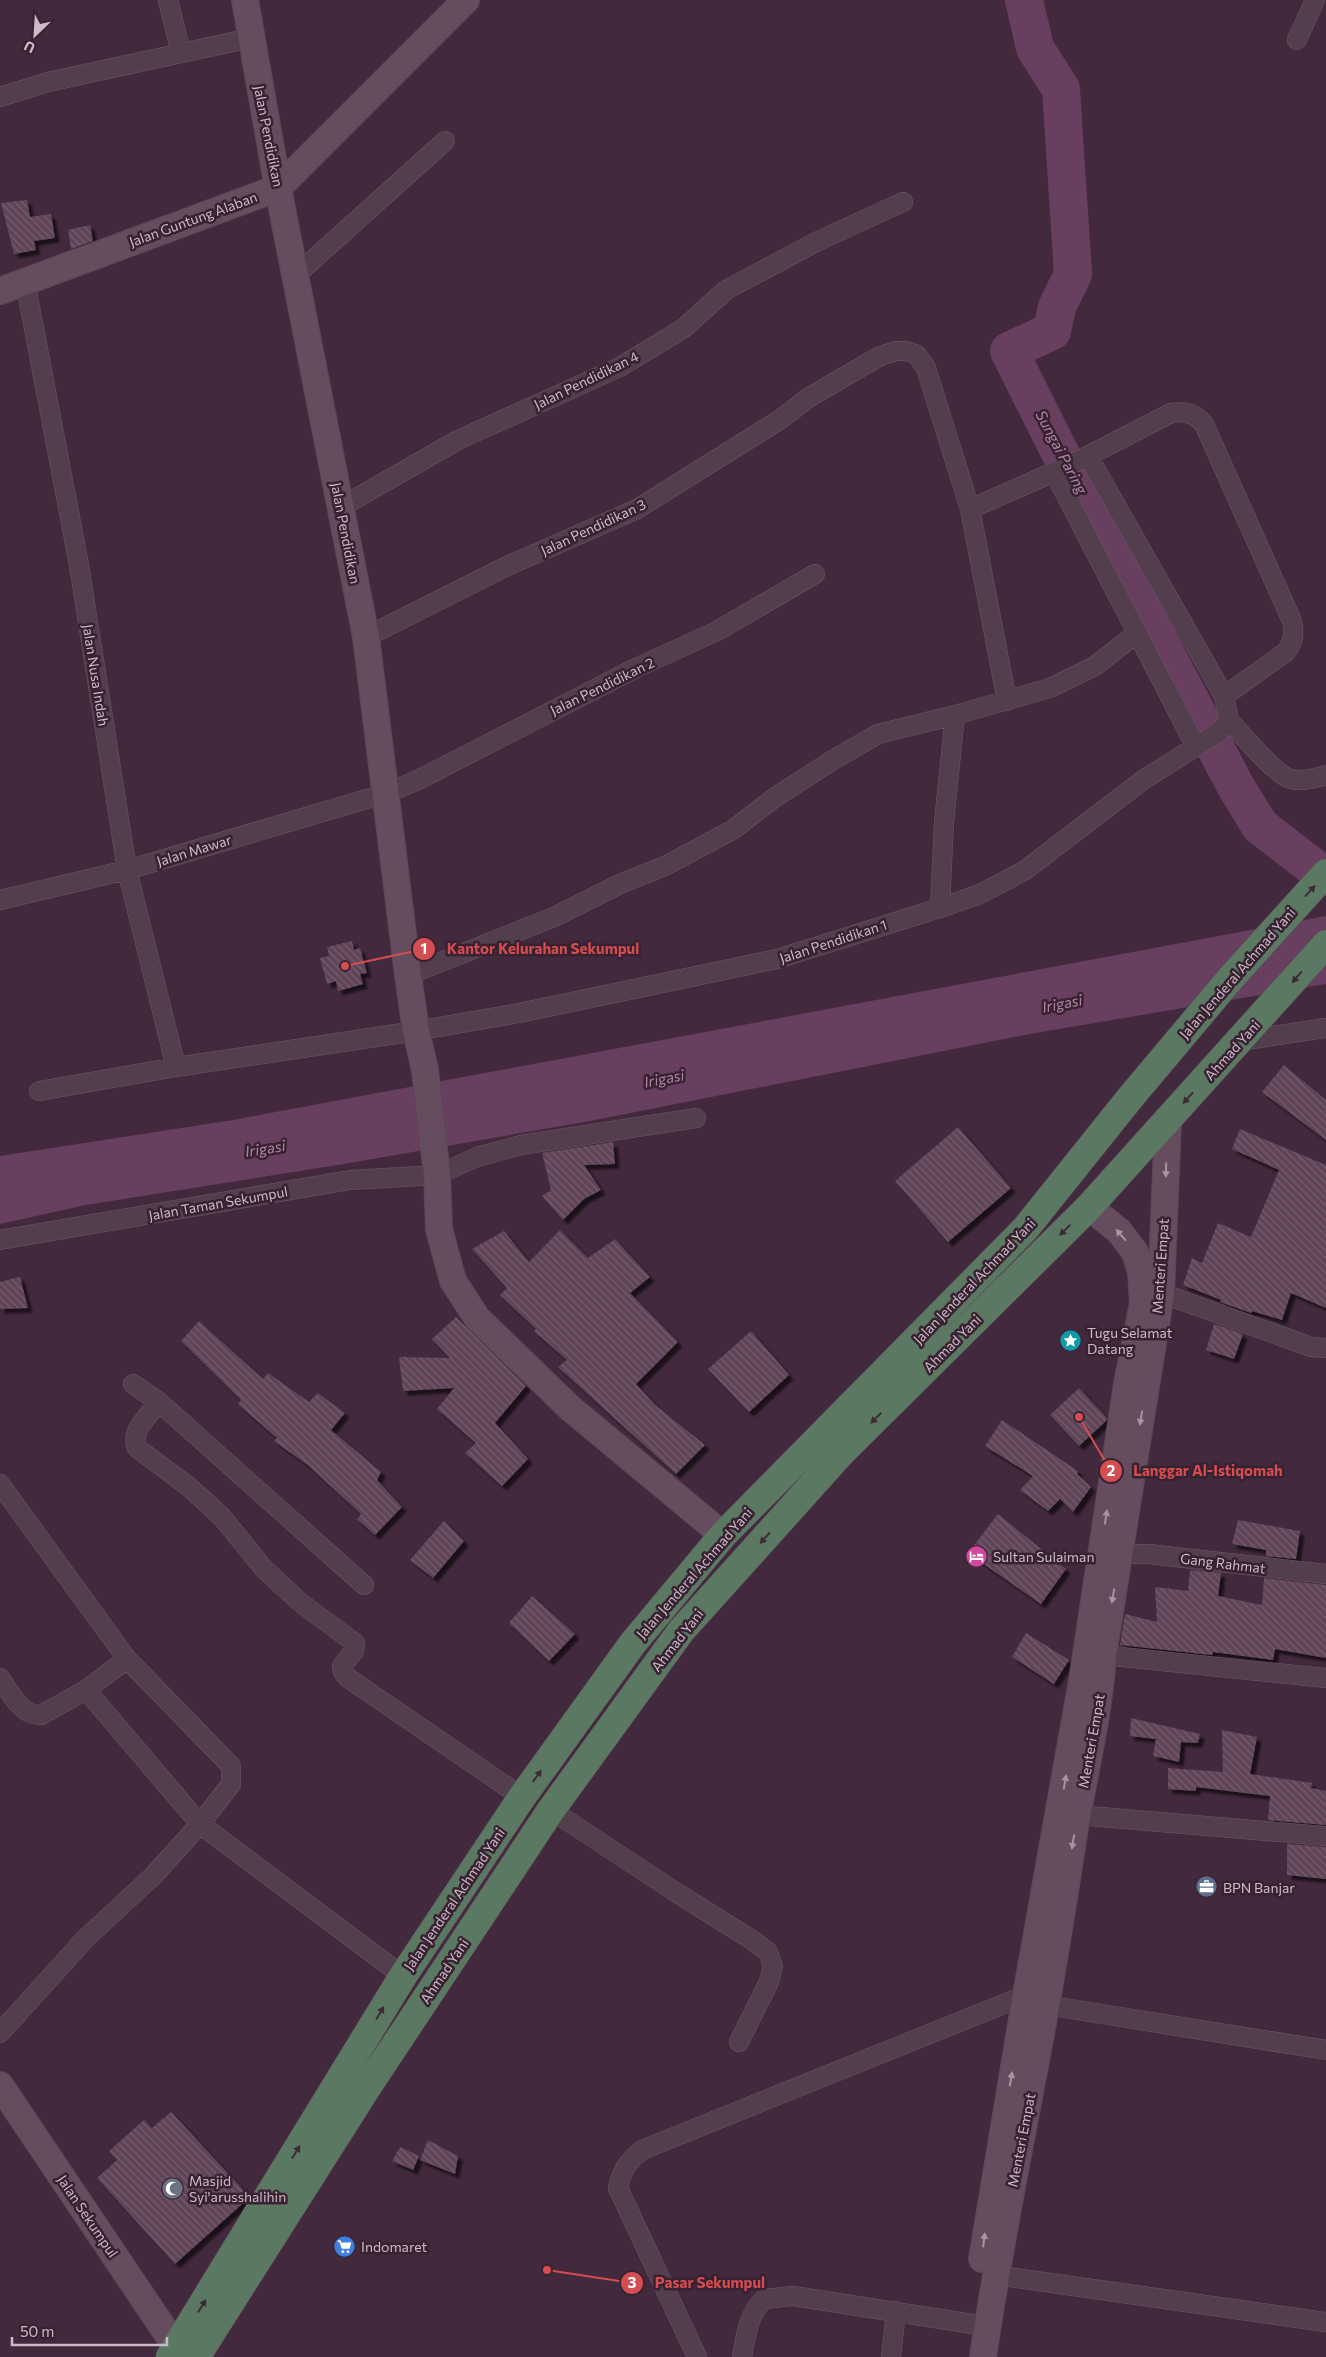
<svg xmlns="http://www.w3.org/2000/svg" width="1326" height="2357" viewBox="0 0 1326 2357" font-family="Commissioner,sans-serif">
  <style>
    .water { fill: #683f5e }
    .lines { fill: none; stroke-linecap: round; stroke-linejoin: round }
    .river { stroke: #683f5e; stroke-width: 38 }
    .building { fill: url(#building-back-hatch); filter: url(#shadow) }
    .street-casing { stroke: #6d5967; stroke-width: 20 }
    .secondary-casing { stroke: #5c4756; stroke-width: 28 }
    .highway-casing { stroke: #5a4554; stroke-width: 29 }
    .street { stroke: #523e4d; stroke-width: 19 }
    .secondary { stroke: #654c5e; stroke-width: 26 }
    .highway { stroke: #5b7863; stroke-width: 28 }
    .oneway { fill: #3c2b37 }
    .oneway2 { fill: #a894a2 }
    .labels { text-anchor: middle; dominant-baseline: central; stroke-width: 5; stroke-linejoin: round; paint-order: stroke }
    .street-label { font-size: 14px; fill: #ccbbc7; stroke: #382232 }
    .poi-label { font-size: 14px; fill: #ccbbc7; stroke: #382232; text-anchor: start }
    .water-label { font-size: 15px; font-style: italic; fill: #b185a7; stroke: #382232 }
    .leader { fill: none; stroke: #d44d50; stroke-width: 2 }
    .callout-dot { fill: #d44d50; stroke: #382232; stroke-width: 2 }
    .mark-label { font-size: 15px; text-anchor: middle; font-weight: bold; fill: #fff }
    .callout-label { font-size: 15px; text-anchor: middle; font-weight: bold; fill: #d44d50; stroke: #382232; stroke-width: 5; stroke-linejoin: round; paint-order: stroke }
  </style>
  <defs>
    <pattern id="building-back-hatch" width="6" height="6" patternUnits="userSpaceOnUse" patternTransform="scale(1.25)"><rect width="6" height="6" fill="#604459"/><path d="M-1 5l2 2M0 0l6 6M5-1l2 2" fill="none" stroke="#765d6f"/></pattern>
    <filter id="shadow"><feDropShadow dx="4.5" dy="4.5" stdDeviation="1" flood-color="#0009"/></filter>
  </defs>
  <rect width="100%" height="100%" fill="#42293d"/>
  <path class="water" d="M1326,916V984L1035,1033L590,1121L344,1164L86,1205L0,1224V1156L233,1120Z"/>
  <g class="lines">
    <path class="river" d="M1024,0L1035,48L1061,89L1073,274L1057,307L1052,331L1009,351L1057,447L1235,785L1260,826L1326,877"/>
  </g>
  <path class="building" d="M27,200L30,217L51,214L55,238L34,241L36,250L14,254L1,203Z
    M90,225L93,241L71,249L68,230Z
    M352,941L354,950L360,948L367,973L360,974L363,984L338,991L336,981L327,984L320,958L329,956L327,947Z
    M1284,1065L1326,1100V1140L1262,1092Z
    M958,1127L1011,1188L948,1242L895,1181Z
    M1240,1129L1326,1165V1308L1291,1293L1282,1320L1252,1311L1251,1313L1220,1302L1221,1300L1183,1285L1192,1258L1202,1263L1218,1223L1251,1237L1279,1170L1232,1149Z
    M613,1142L615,1164L584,1165L601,1190L584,1199L563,1220L542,1196L551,1190L542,1153Z
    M560,1230L588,1258L615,1239L650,1277L630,1293L678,1342L636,1384L655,1405L705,1445L676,1474L558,1367L567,1360L534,1331L536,1329L500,1295L507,1288L472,1249L504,1231L529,1262Z
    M20,1277L28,1308L0,1309V1282Z
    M456,1317L526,1386L495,1423L528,1459L502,1486L465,1453L476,1443L437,1409L454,1388L403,1391L399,1357L450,1358L432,1339Z
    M199,1321L263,1379L268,1373L309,1402L318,1393L345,1413L331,1430L381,1472L377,1480L402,1507L375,1535L357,1519L361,1514L309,1466L274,1441L277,1438L238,1404L241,1400L181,1341Z
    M1214,1324L1243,1334L1234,1359L1206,1350Z
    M751,1331L789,1375L749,1412L708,1369Z
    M1079,1388L1107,1418L1106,1421L1079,1446L1050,1415Z
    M1002,1420L1078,1471L1077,1474L1091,1487L1073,1512L1060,1499L1048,1511L1020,1490L1033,1476L985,1446Z
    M998,1514L1066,1569L1041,1604L968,1553Z
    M1238,1520L1300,1531L1296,1559L1266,1556V1550L1232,1544Z
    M444,1521L464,1541L433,1578L410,1560Z
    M1190,1570L1221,1573L1218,1596L1262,1605L1264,1578L1326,1585V1658L1275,1649L1273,1660L1213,1652L1212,1655L1120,1645L1125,1614L1157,1622L1155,1587L1188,1591Z
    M532,1596L575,1634L549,1661L509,1623Z
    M1026,1633L1069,1660L1054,1684L1012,1657Z
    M1131,1718L1200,1734L1198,1743L1181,1742L1179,1762L1153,1756L1156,1739L1130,1736Z
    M1222,1730L1257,1737L1250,1774L1312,1783L1311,1788L1326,1791V1825L1268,1820L1270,1796L1196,1787V1791L1168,1789V1768L1223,1772Z
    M1287,1844L1326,1847V1879L1287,1875Z
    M171,2112L250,2197L175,2264L97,2178L117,2160L109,2151L144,2120L152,2128Z
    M428,2140L458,2156L455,2174L420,2160Z
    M400,2147L419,2156L413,2170L392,2161Z"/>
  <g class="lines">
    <defs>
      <path id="street" d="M168,0L181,53
        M1297,40L1315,0
        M0,97L48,82L251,38
        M296,275L445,141
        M25,281L79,565L127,870L176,1067
        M1088,456L1224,696
        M1054,472L1196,747
        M341,507L458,440L620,367L684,328L726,290L816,242L903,202
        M970,509L1072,464L1171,413C1186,411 1194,413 1204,424L1292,621C1295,634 1293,642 1286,652L1224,696L1229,720
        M366,637L507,566L637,509L781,419L808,398L880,356L896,351H907L917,355L926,368L970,509L1007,701
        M0,900L127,870L387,793L418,780L638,667L717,631L815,574
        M940,908L944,822L955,715
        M408,975L554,917L620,884L667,865L734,829L774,798L833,760L878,734L955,715L1050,688L1095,666L1136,634
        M1240,1041L1326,1028
        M39,1091L176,1067L416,1031L519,1013L777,959L940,908L980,894L1024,871L1143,780L1219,732L1229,720C1241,733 1275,775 1291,779C1302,782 1316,778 1326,775
        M0,1240L350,1180L437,1175L477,1157L521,1145L696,1118
        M1161,1293L1311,1347L1326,1348
        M133,1384L159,1402L364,1585
        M159,1402C149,1416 130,1430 137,1448L188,1486L222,1517L264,1569L301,1603L355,1643L354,1651L342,1666L343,1672L348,1678L522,1797
        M0,1484L127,1659L231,1766V1784L200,1824L153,1876L86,1938L0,2033
        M1120,1554H1149L1326,1574
        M1103,1655L1326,1678
        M0,1678C11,1693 21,1716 41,1715L86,1690L127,1659
        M86,1690L200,1824L403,1976
        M551,1810L677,1893L752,1940L768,1952L773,1966L769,1982L739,2042
        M1077,1815L1326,1836
        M1046,2005L1326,2050
        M995,2275L1326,2322
        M697,2357L618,2188C622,2170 627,2162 642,2150L1026,1995
        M742,2357C746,2335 748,2315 764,2299L793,2296L973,2324
        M891,2357L896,2311"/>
      <path id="secondary" d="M245,0L278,188L366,637L408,975L416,1031L425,1070L437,1175L439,1229L453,1281L477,1318L570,1408L723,1535
        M0,291L278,188L466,0
        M0,2085L176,2347L189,2357
        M982,2259L1026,1995L1082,1681L1127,1384L1143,1303L1141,1272L1135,1252L1119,1231L1089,1207
        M983,2357C1000,2239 1025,2123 1046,2006C1056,1949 1065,1892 1074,1834C1084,1774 1099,1716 1103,1655L1161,1293L1168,1121"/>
      <path id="highway" d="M170,2357L403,1976L522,1797L633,1643L723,1535L1026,1228L1130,1098L1230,979L1326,873
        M196,2357L368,2086L551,1810L681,1631L842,1452L1089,1207L1326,944"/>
    </defs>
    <use href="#street" class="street-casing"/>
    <use href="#secondary" class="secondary-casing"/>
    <use href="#highway" class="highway-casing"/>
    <use href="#street" class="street"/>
    <use href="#secondary" class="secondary"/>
    <use href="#highway" class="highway"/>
  </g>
  <defs><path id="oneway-solid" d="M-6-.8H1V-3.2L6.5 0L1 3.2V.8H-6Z" transform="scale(1.25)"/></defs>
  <g class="oneway">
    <use href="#oneway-solid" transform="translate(1310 891) rotate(-48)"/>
    <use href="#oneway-solid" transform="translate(1297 977) rotate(131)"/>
    <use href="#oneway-solid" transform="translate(1188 1098) rotate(132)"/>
    <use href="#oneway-solid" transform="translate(1065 1230) rotate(135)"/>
    <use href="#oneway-solid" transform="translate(876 1418) rotate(135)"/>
    <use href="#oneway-solid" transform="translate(765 1538) rotate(132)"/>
    <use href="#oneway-solid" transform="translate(537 1776) rotate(-54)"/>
    <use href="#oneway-solid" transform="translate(380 2013) rotate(-59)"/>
    <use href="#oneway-solid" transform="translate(296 2152) rotate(-58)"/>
    <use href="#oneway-solid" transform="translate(202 2306) rotate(-58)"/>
  </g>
  <g class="oneway2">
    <use href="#oneway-solid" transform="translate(1166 1170) rotate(92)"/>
    <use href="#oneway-solid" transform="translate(1121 1235) rotate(-131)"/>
    <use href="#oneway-solid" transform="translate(1141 1418) rotate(99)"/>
    <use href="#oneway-solid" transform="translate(1106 1517) rotate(-81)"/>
    <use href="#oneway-solid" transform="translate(1113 1596) rotate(100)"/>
    <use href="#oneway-solid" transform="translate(1065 1782) rotate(-80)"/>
    <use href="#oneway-solid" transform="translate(1073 1842) rotate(99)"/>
    <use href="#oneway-solid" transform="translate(1011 2079) rotate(-80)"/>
    <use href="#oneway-solid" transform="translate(984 2240) rotate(-83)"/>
  </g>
  <defs>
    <symbol id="sight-disc" viewBox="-11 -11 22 22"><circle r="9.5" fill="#0f9aa8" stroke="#382232"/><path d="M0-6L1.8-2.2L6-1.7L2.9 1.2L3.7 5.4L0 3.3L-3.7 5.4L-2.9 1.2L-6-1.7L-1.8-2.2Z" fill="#fff"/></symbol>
    <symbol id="hotel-disc" viewBox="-11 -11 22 22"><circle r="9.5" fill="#d1479c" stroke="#382232"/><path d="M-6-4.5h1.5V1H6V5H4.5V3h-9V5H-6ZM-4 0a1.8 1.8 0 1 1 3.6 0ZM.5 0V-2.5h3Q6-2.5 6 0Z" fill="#fff"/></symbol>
    <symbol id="office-disc" viewBox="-11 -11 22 22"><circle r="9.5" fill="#5c6f8a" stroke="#382232"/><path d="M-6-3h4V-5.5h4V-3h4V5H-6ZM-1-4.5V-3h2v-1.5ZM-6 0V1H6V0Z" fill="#fff"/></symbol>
    <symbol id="mosque-disc" viewBox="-11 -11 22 22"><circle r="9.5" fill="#6b7280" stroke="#382232"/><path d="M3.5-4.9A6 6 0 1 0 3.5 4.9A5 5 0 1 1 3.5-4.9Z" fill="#fff"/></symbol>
    <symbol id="supermarket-disc" viewBox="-11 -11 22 22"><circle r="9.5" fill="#3f7fe0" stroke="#382232"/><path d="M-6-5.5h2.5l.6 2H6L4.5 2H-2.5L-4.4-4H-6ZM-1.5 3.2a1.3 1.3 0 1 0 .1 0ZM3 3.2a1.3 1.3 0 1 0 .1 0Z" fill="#fff"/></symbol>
  </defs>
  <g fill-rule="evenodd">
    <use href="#sight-disc" x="1058" y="1328" width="25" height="25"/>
    <use href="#hotel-disc" x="964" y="1544" width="25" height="25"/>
    <use href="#office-disc" x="1194" y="1874" width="25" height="25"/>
    <use href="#mosque-disc" x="160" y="2176" width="25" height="25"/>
    <use href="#supermarket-disc" x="332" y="2234" width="25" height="25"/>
  </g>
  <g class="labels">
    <g class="street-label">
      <text transform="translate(269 136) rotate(79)">Jalan Pendidikan</text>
      <text transform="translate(193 219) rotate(-20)">Jalan Guntung Alaban</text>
      <text transform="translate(586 380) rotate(-26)">Jalan Pendidikan 4</text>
      <text transform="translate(593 527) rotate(-25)">Jalan Pendidikan 3</text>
      <text transform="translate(346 533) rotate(79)">Jalan Pendidikan</text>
      <text transform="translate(96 675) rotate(81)">Jalan Nusa Indah</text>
      <text transform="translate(602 686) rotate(-26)">Jalan Pendidikan 2</text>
      <text transform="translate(194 850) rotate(-17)">Jalan Mawar</text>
      <text transform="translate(833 941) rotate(-18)">Jalan Pendidikan 1</text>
      <text transform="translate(1237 973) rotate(-49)">Jalan Jenderal Achmad Yani</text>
      <text transform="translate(1232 1050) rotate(-48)">Ahmad Yani</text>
      <text transform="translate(218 1203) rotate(-10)">Jalan Taman Sekumpul</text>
      <text transform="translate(1160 1266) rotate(-86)">Menteri Empat</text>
      <text transform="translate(974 1281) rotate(-46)">Jalan Jenderal Achmad Yani</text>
      <text transform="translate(952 1343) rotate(-45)">Ahmad Yani</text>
      <text transform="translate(1223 1563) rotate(7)">Gang Rahmat</text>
      <text transform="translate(694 1573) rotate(-49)">Jalan Jenderal Achmad Yani</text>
      <text transform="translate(677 1640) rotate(-52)">Ahmad Yani</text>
      <text transform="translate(1091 1741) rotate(-80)">Menteri Empat</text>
      <text transform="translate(454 1899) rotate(-56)">Jalan Jenderal Achmad Yani</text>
      <text transform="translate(444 1971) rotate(-56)">Ahmad Yani</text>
      <text transform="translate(1021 2140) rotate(-79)">Menteri Empat</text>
      <text transform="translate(88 2216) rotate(56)">Jalan Sekumpul</text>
    </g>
    <g class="poi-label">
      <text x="1087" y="1332">Tugu Selamat<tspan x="1087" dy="16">Datang</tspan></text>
      <text x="993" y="1556">Sultan Sulaiman</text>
      <text x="1223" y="1887">BPN Banjar</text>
      <text x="189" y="2180">Masjid<tspan x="189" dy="16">Syi'arusshalihin</tspan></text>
      <text x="361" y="2246">Indomaret</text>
    </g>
    <g class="water-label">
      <text transform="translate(1062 452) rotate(62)">Sungai Paring</text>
      <text transform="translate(1062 1003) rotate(-11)">Irigasi</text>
      <text transform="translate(664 1078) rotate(-11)">Irigasi</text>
      <text transform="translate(265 1148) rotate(-9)">Irigasi</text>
    </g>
  </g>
  <path class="leader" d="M345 966L424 949M1079 1417L1111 1471M547 2270L632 2283"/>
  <g class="callout-dot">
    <circle cx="345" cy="966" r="5"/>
    <circle cx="1079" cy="1417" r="5"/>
    <circle cx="547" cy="2270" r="5"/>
    <circle cx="424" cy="949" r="12"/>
    <circle cx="1111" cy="1471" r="12"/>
    <circle cx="632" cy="2283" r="12"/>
  </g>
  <g class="mark-label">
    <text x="424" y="954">1</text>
    <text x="1111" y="1476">2</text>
    <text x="632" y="2288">3</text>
  </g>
  <g class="callout-label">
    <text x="543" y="954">Kantor Kelurahan Sekumpul</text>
    <text x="1208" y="1476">Langgar Al-Istiqomah</text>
    <text x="710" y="2288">Pasar Sekumpul</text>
  </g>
  <g transform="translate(35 35) rotate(205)" stroke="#382232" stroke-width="4" paint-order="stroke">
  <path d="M0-4L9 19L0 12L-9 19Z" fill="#ccbbc7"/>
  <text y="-8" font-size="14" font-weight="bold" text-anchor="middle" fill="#ccbbc7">U</text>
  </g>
  <path d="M12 2337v8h155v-8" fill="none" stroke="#ccbbc7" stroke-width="2.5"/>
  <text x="20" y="2337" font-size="15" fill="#ccbbc7" stroke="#382232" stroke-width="4" paint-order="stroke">50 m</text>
</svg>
